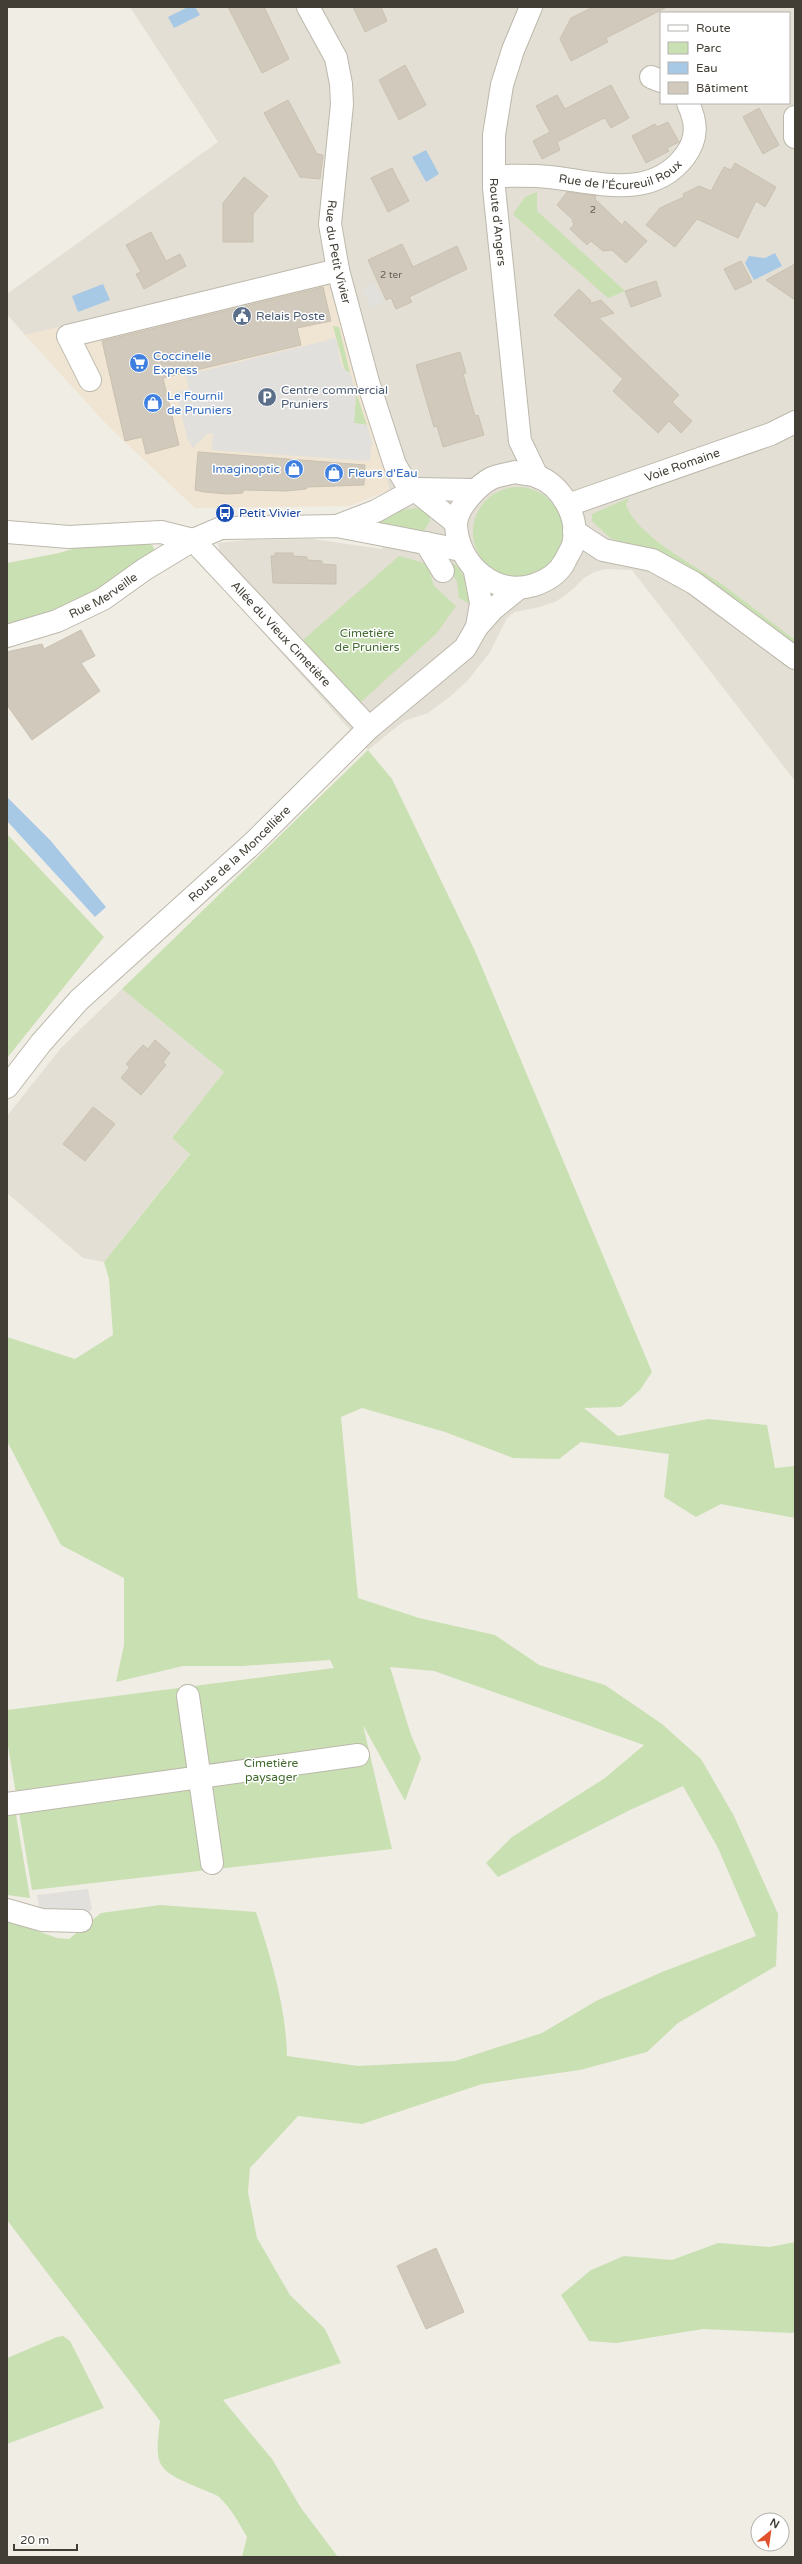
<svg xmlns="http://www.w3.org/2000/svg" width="802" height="2564" viewBox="0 0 802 2564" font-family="'Varela Round',sans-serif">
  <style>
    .residential { fill: #e3dfd4; fill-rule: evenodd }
    .commercial { fill: #f0e5d2 }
    .green { fill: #c9e0b2 }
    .parking { fill: #e1e0dd }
    .water { fill: #a8c9e6 }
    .building { fill: #d0c9bc; stroke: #cac1b0 }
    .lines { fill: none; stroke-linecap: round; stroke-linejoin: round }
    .minor-casing { stroke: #bdb8ac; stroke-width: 24 }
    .minor { stroke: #fff; stroke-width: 22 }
    .labels { text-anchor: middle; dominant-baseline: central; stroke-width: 3; stroke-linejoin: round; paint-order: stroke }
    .number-label { font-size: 10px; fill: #666157 }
    .street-label { font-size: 12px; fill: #423e35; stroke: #fff }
    .service-label { font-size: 12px; fill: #4e5e75; stroke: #fff; text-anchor: start }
    .shop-label { font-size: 12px; fill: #366cbe; stroke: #fff; text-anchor: start }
    .transit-label { font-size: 12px; fill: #164399; stroke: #fff; text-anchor: start }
    .park-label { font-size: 12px; fill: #436c30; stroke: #fff }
  </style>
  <rect width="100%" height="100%" fill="#f0ede5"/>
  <path class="residential" d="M130,7H795V781L632,570L606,569L594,572L584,578L573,589L557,601L540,607L515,612L507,618L490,652L468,680L451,696L428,713L404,721L368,750L226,591L218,543L247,540L312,539L382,549L396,512L323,266L25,335L7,314V294L218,142ZM661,13H789V103H661Z
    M122,989L224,1072L172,1138L190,1153L104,1262L83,1258L7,1193V1116L61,1048Z"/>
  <path class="commercial" d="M323,266L390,490L350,506L195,508L108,426L25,335Z"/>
  <path class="green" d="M537,192V211L625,291L608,298L516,217L513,214L525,197Z
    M333,326L339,327L350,373L345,371Z
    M356,392L367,425L354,423Z
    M473 532a45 45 0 1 1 90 0a45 45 0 1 1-90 0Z
    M629,498L626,505C638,538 699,567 727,588C750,605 772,623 795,640V650L651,552L610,538L592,521V514Z
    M416,508L428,509L430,521L422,534L376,524L401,510Z
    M147,542L153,546L156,554L96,594L48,615L7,626V563L59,553L86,545Z
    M399,556L427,564L434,586L456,606L437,633L361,702L303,640Z
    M443,558C465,566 468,584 470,604L459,598L457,582Z
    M368,750L392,779L475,951L652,1372L640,1390L621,1407L584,1408L618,1436L708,1419L767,1425L775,1468L795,1466V1518L721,1504L696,1517L664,1497L669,1454L581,1442L559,1459L513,1458L445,1432L362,1408L341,1417L358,1598L419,1618L495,1635L539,1665L605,1685L662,1724L701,1759L734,1816L778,1914L776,1966L678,2023L647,2052L580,2070L482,2084L362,2124L298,2116L250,2168L248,2192L257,2238L290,2295L325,2329L341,2363L223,2400L272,2459L301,2508L338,2557H242L247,2537C239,2523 231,2508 219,2497C214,2493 205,2491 199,2488C157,2470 154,2468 160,2421L7,2220V1920L57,1938L69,1939L101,1913L160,1905L256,1912C271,1958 286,2007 287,2056L358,2066L455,2061L542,2033L596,2001L662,1972L756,1936L718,1848L683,1786L630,1810L498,1877L486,1863L512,1837L605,1778L644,1745L434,1671L390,1667L411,1735L421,1758L405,1801L363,1725L392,1849L32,1890L7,1740V1710L334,1668L330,1660L243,1666H183L116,1682L124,1645V1578L61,1545L7,1441V1337L75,1359L113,1335L109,1279L104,1262L190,1154L172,1138L224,1072L122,989Z
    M7,834L104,937L7,1058Z
    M15,1809L30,1898L7,1895V1810Z
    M795,2242V2332L792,2333L703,2329L617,2343L589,2341L561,2295L591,2270L624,2256L672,2260L718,2243L770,2247Z
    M63,2336L70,2341L104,2408L7,2444V2358L57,2337Z"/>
  <path class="parking" d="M374,283L384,302L372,308L362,289Z
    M336,338L341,364L345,370L350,373L356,392L354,423L367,425L373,445H371L370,461L212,450L213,434L208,433L193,448L188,441L176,392L189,389L186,375Z
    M88,1889L92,1909L81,1921L42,1920L37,1895Z"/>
  <path class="water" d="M188,7H195L200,15L174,28L168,17Z
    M426,150L439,174L426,182L412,157Z
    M775,253L782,266L754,280L745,263L749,256L765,258Z
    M103,284L110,300L78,312L72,296Z
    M7,797L50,840L106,907L95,917L7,821Z"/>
  <path class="building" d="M228,7H264L289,59L262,73Z
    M353,7H381L387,21L365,32Z
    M593,7H667L606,38L608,42L571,61L560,39L571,18Z
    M405,65L426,105L399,120L379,80Z
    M611,85L629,118L611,128L605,118L602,119L557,142L560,150L542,159L533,141L550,132L536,106L557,95L565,109Z
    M288,100L317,154L323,155L320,179L300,177L264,113Z
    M759,108L779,145L763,154L743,117Z
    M668,122L679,142L667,148L669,151L646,163L632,136L655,124L657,127Z
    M735,163L776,187L765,207L756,201L738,238L697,219L675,247L646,225L660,208L684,197L683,194L699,186L711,191L724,167L731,170Z
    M392,168L409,201L388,212L371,178Z
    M244,177L268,196L253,214V242H223V203Z
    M567,192L596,196L595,199L622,225L625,221L647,241L626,263L612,250L603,251L591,241L587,245L570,229L574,224L572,221L573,220L557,205Z
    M151,232L166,261L180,254L186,266L144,289L136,274L141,272L126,245Z
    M402,244L413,267L457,246L467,269L409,297L412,302L396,309L391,298L386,300L368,260Z
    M741,261L752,282L735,290L724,269Z
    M795,264V300L766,280Z
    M656,281L661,296L631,307L625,291Z
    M323,287L331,321L297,328L301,345L163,378L179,445L146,454L142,437L125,441L102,341Z
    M579,289L591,301L589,304L601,300L614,313L599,318L679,395L672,402L692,421L681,433L669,421L658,433L613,391L623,379L554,315Z
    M460,352L466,373L463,374L475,416L478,415L484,435L443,447L437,426L434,427L416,365Z
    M198,452L365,465L364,485L307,487L306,489L286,491L243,490V493L227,494L204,492L195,490Z
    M275,553H293V556L307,557V560L322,561V564L336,565V584L273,583L271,556H275Z
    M81,630L95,656L81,663L100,691L32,740L7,705V652L42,644L44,649Z
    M155,1040L170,1053L163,1062L166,1065L141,1095L121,1078L130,1067L126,1064L143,1045L148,1049Z
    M93,1107L115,1124L85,1161L63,1144Z
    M436,2248L464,2312L426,2329L397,2266Z"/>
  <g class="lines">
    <defs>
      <g id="minor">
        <path id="s1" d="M308,7L336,58L341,84L342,104L330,224L338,270L368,382L395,465L406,483L456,523"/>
        <path id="s2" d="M531,7L513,50L502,85L494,135V188L520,441L537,476"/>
        <path d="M651,77L661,81"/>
        <path d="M795,117V137"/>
        <path id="s3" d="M494,176C512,176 531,175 549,177C596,182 651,201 685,156C698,138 697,123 688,103"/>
        <path d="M90,380L68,336L338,270"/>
        <path d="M515,472C522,474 530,474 536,476C562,485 580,518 573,545C571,551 567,556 565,561C559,573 546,581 534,585C495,597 458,565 456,525C456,508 478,485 492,478C498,475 508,474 515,472Z"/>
        <path id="s4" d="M568,505L771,434L795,422"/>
        <path d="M337,526L376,511L416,489L474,490"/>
        <path d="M574,531L603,550L652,560L694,583L795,658"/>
        <path id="s5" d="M7,532L69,537L161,532L193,540L369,728"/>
        <path d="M426,543L443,571"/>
        <path d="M475,572L481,603L477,627"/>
        <path id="s6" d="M7,636L57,621L103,599L145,569L193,540L221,528L337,526L461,550"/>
        <path id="s7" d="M7,1087L41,1043L79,1000L253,843L369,728L465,648L477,627L493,609L519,588"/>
        <path d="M188,1696L212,1863"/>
        <path d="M7,1804L358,1755"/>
        <path d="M7,1910L42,1920L81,1921"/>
      </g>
    </defs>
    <use href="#minor" class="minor-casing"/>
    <use href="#minor" class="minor"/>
  </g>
  <defs>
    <symbol id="civic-disc" viewBox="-11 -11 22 22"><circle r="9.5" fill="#5c6f8a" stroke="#fff"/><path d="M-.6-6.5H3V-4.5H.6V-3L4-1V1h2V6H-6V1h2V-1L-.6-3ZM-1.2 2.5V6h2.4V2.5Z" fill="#fff"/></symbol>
    <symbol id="supermarket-disc" viewBox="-11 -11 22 22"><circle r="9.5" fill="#3f7fe0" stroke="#fff"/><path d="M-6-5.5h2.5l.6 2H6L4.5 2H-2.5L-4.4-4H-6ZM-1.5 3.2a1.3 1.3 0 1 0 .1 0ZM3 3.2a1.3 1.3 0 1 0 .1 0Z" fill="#fff"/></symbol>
    <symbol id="parking-disc" viewBox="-11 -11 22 22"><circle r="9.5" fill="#5c6f8a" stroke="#fff"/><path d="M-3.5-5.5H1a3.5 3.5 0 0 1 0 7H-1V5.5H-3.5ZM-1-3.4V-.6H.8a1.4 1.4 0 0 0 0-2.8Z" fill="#fff"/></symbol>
    <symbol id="shop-disc" viewBox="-11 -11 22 22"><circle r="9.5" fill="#3f7fe0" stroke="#fff"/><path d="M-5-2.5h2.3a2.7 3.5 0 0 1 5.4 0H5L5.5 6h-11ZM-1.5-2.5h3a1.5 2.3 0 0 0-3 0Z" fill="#fff"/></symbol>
    <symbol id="bus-disc" viewBox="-11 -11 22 22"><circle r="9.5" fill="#1a4fb4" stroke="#fff"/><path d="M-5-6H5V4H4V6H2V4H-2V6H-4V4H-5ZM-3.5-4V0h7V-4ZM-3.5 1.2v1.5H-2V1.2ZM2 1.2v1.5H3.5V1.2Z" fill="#fff"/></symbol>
  </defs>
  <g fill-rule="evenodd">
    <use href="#civic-disc" x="231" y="305" width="22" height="22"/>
    <use href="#supermarket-disc" x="128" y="352" width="22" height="22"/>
    <use href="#parking-disc" x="256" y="386" width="22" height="22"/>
    <use href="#shop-disc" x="142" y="392" width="22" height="22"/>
    <use href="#shop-disc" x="283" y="458" width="22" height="22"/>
    <use href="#shop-disc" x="323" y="462" width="22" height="22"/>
    <use href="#bus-disc" x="214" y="502" width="22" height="22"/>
  </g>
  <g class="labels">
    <g class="number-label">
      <text x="593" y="210">2</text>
      <text x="391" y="275">2 ter</text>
    </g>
    <g class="street-label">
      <text stroke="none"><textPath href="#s3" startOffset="129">Rue de l’Écureuil Roux</textPath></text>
      <text stroke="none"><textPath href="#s2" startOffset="221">Route d'Angers</textPath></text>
      <text stroke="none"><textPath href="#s1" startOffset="254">Rue du Petit Vivier</textPath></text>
      <text stroke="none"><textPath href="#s4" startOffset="121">Voie Romaine</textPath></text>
      <text stroke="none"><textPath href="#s6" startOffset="105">Rue Merveille</textPath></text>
      <text stroke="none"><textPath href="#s5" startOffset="316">Allée du Vieux Cimetière</textPath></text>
      <text stroke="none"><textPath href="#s7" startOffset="330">Route de la Moncellière</textPath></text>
    </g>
    <g class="service-label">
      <text x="256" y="316">Relais Poste</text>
      <text x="281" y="390">Centre commercial<tspan x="281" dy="14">Pruniers</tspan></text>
    </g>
    <g class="shop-label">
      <text x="153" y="356">Coccinelle<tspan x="153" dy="14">Express</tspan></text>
      <text x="167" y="396">Le Fournil<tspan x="167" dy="14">de Pruniers</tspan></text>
      <text x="280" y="469" text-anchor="end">Imaginoptic</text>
      <text x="348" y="473">Fleurs d'Eau</text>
    </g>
    <g class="transit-label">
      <text x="239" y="513">Petit Vivier</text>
    </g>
    <g class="park-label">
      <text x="367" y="633">Cimetière<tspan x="367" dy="14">de Pruniers</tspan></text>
      <text x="271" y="1763">Cimetière<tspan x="271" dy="14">paysager</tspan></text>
    </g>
  </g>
  <rect width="802" height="2564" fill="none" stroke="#423e35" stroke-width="16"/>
  <rect x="660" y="12" width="130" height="92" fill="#ffffff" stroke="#b3b2ae"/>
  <rect x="668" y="25" width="20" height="6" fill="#ffffff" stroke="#b3b2ae"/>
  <text x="696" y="32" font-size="12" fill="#423e35">Route</text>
  <rect x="668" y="42" width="20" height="12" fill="#c9e0b2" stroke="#b3b2ae"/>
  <text x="696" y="52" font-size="12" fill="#423e35">Parc</text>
  <rect x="668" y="62" width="20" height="12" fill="#a8c9e6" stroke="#b3b2ae"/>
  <text x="696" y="72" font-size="12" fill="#423e35">Eau</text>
  <rect x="668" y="82" width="20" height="12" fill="#d0c9bc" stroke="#b3b2ae"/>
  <text x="696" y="92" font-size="12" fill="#423e35">Bâtiment</text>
  <g transform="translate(770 2532) rotate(29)"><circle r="19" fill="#ffffff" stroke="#b3b2ae"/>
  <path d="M0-3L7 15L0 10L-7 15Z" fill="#e0512c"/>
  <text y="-6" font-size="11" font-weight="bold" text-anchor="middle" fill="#423e35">N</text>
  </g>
  <path d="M14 2544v6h63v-6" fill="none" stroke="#423e35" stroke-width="2"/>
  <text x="20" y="2544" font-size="12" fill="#423e35" stroke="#ffffff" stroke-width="3" paint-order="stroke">20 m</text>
</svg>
